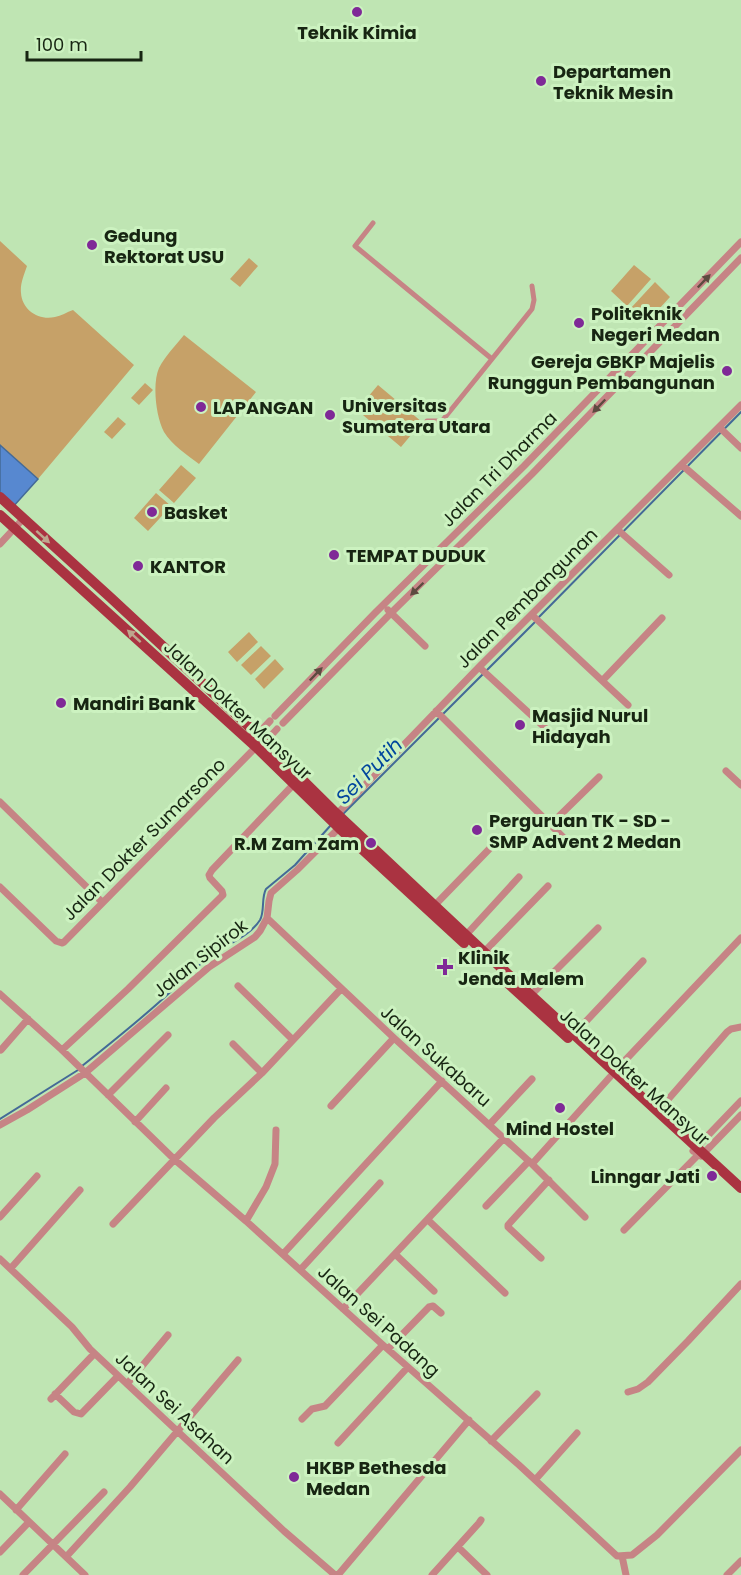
<svg xmlns="http://www.w3.org/2000/svg" width="741" height="1575" viewBox="0 0 741 1575" font-family="Poppins,sans-serif">
  <style>
    .green { fill: #c6a168 }
    .water { fill: #5788d0; stroke: #446a97; stroke-width: 1.5 }
    .lines { fill: none; stroke-linecap: round; stroke-linejoin: round }
    .stream { stroke: #446a97; stroke-width: 2 }
    .pedestrian { stroke: #c68485; stroke-width: 5 }
    .minor { stroke: #c68485; stroke-width: 7 }
    .primary { stroke: #aa3341; stroke-width: 10 }
    .oneway { fill: #5d4b40 }
    .oneway2 { fill: #bea68d }
    .poi-dot { fill: #7f2997; stroke: #ccf2c0; stroke-width: 2 }
    .labels { text-anchor: middle; dominant-baseline: central; stroke-width: 6; stroke-linejoin: round; paint-order: stroke }
    .poi-label { font-size: 18px; font-weight: bold; fill: #172512; stroke: #ccf2c0; text-anchor: start }
    .street-label { font-size: 18px; fill: #172512; stroke: #ccf2c0 }
    .water-label { font-size: 20px; font-style: italic; fill: #02479d; stroke: #ccf2c0 }
  </style>
  <rect width="100%" height="100%" fill="#bfe5b3"/>
  <path class="green" d="M0,241L27,266C24,275 20,284 21,293C22,310 39,321 55,317C61,316 67,312 73,310L134,365L38,479L0,445Z
    M249,258L258,266L240,287L230,279Z
    M634,265L651,279L627,306L611,291Z
    M655,282L670,297L646,323L630,309Z
    M184,335L256,392L199,464C187,455 172,445 164,432C156,417 152,384 159,368C165,356 176,345 184,335Z
    M145,383L153,390L139,405L131,398Z
    M378,385L422,422L401,447L357,410Z
    M118,417L126,424L112,439L104,432Z
    M181,465L196,478L174,503L159,490Z
    M156,493L171,506L148,531L134,518Z
    M249,632L258,642L237,662L228,652Z
    M261,646L271,656L251,675L241,665Z
    M275,659L284,669L264,689L255,679Z"/>
  <path class="water" d="M0,445L38,479L12,508L0,497Z"/>
  <g class="lines">
    <path class="stream" d="M539,617L741,412
      M342,815L535,622
      M82,1066C111,1043 140,1020 167,995C182,982 195,967 212,955C227,944 249,937 260,920C265,911 261,898 266,889L295,865L331,825
      M0,1119L78,1070"/>
    <path class="pedestrian" d="M373,223L355,246L492,359L532,309L534,300L532,286
      M427,421H442L492,359"/>
    <path class="minor" d="M719,427L741,448
      M682,465L741,516
      M618,530L669,575
      M0,544L23,519
      M388,610L425,646
      M532,615L628,705
      M479,667L554,736
      M603,680L662,618
      M436,711L568,842
      M275,716L375,613L524,466L741,242
      M283,723L391,613L532,474L741,258
      M257,735L270,721
      M265,742L277,729
      M726,771L741,785
      M0,802L102,902
      M337,814L479,667L741,405
      M550,825L599,777
      M0,887L56,941L62,943L64,942L256,747
      M435,905L498,840
      M267,918L394,1038L532,1164L585,1217
      M466,935L519,877
      M484,952L548,886
      M238,986L293,1040
      M0,994L62,1050L174,1159L246,1221L383,1345L519,1465L617,1556L632,1555L657,1535L741,1450
      M532,994L598,928
      M574,1034L643,961
      M233,1044L262,1073
      M1,1050L28,1019
      M62,1050L128,989L223,895L222,891L210,878L209,875L212,870L293,785
      M615,1071L741,938
      M108,1095L168,1035
      M331,1106L394,1038
      M658,1111L727,1032L731,1029L741,1027
      M135,1122L166,1088
      M0,1125L27,1110L85,1073L209,967L255,937L260,931L267,918L269,901L271,893L297,870L339,828
      M489,1125L532,1079
      M693,1151L741,1101
      M701,1156L741,1115
      M532,1164L610,1077
      M486,1206L529,1161
      M0,1217L37,1176
      M428,1220L505,1293
      M246,1221L266,1187L275,1164L276,1130
      M113,1224L214,1118L262,1073L341,989
      M624,1230L697,1156
      M283,1254L442,1081
      M395,1254L434,1291
      M541,1258L508,1227V1225L549,1180
      M0,1259L72,1327L90,1349L127,1384L284,1531L335,1575
      M11,1268L80,1190
      M300,1270L380,1183
      M343,1309L504,1138
      M388,1349L429,1307L433,1306L441,1313
      M127,1384L168,1335
      M628,1392L638,1389L648,1382L688,1341L741,1284
      M55,1394L74,1412L81,1414L118,1376
      M51,1399L94,1354
      M302,1419L312,1409L325,1406L383,1345
      M491,1441L537,1394
      M338,1443L408,1367
      M535,1480L577,1433
      M0,1494L85,1575
      M16,1510L65,1454
      M458,1547L487,1575
      M0,1552L29,1522
      M622,1556L626,1575
      M66,1557L130,1487L238,1360
      M23,1575L104,1492
      M338,1575L469,1420
      M432,1575L479,1523L481,1520
      M727,1575L741,1561"/>
    <path class="primary" d="M0,497L111,598L240,718L337,814L484,952L741,1188
      M0,515L256,747L339,828L464,943
      M502,978L568,1038"/>
  </g>
  <defs><path id="oneway-solid" d="M-6-.8H1V-3.2L6.5 0L1 3.2V.8H-6Z" transform="scale(1.5)"/></defs>
  <g class="oneway">
    <use href="#oneway-solid" transform="translate(704 281) rotate(-46)"/>
    <use href="#oneway-solid" transform="translate(599 406) rotate(134)"/>
    <use href="#oneway-solid" transform="translate(417 589) rotate(136)"/>
    <use href="#oneway-solid" transform="translate(316 674) rotate(-46)"/>
  </g>
  <g class="oneway2">
    <use href="#oneway-solid" transform="translate(43 537) rotate(42)"/>
    <use href="#oneway-solid" transform="translate(134 636) rotate(-138)"/>
  </g>
  <g class="poi-dot">
    <circle cx="357" cy="12" r="6"/>
    <circle cx="541" cy="81" r="6"/>
    <circle cx="92" cy="245" r="6"/>
    <circle cx="579" cy="323" r="6"/>
    <circle cx="727" cy="371" r="6"/>
    <circle cx="201" cy="407" r="6"/>
    <circle cx="330" cy="415" r="6"/>
    <circle cx="152" cy="512" r="6"/>
    <circle cx="334" cy="555" r="6"/>
    <circle cx="138" cy="566" r="6"/>
    <circle cx="61" cy="703" r="6"/>
    <circle cx="520" cy="725" r="6"/>
    <circle cx="477" cy="830" r="6"/>
    <circle cx="371" cy="843" r="6"/>
    <path d="M442 958h6v6h6v6h-6v6h-6v-6h-6v-6h6z"/>
    <circle cx="560" cy="1108" r="6"/>
    <circle cx="712" cy="1176" r="6"/>
    <circle cx="294" cy="1477" r="6"/>
  </g>
  <g class="labels">
    <g class="poi-label">
      <text x="357" y="32" text-anchor="middle">Teknik Kimia</text>
      <text x="553" y="71">Departamen<tspan x="553" dy="21">Teknik Mesin</tspan></text>
      <text x="104" y="235">Gedung<tspan x="104" dy="21">Rektorat USU</tspan></text>
      <text x="591" y="313">Politeknik<tspan x="591" dy="21">Negeri Medan</tspan></text>
      <text x="715" y="361" text-anchor="end">Gereja GBKP Majelis<tspan x="715" dy="21">Runggun Pembangunan</tspan></text>
      <text x="342" y="405">Universitas<tspan x="342" dy="21">Sumatera Utara</tspan></text>
      <text x="213" y="407">LAPANGAN</text>
      <text x="164" y="512">Basket</text>
      <text x="346" y="555">TEMPAT DUDUK</text>
      <text x="150" y="566">KANTOR</text>
      <text x="73" y="703">Mandiri Bank</text>
      <text x="532" y="715">Masjid Nurul<tspan x="532" dy="21">Hidayah</tspan></text>
      <text x="489" y="820">Perguruan TK - SD -<tspan x="489" dy="21">SMP Advent 2 Medan</tspan></text>
      <text x="359" y="843" text-anchor="end">R.M Zam Zam</text>
      <text x="458" y="957">Klinik<tspan x="458" dy="21">Jenda Malem</tspan></text>
      <text x="560" y="1128" text-anchor="middle">Mind Hostel</text>
      <text x="700" y="1176" text-anchor="end">Linngar Jati</text>
      <text x="306" y="1467">HKBP Bethesda<tspan x="306" dy="21">Medan</tspan></text>
    </g>
    <g class="street-label">
      <text transform="translate(499 469) rotate(-45)">Jalan Tri Dharma</text>
      <text transform="translate(527 598) rotate(-45)">Jalan Pembangunan</text>
      <text transform="translate(238 710) rotate(43)">Jalan Dokter Mansyur</text>
      <text transform="translate(144 839) rotate(-45)">Jalan Dokter Sumarsono</text>
      <text transform="translate(200 958) rotate(-38)">Jalan Sipirok</text>
      <text transform="translate(436 1056) rotate(42)">Jalan Sukabaru</text>
      <text transform="translate(635 1077) rotate(42)">Jalan Dokter Mansyur</text>
      <text transform="translate(379 1321) rotate(42)">Jalan Sei Padang</text>
      <text transform="translate(175 1408) rotate(43)">Jalan Sei Asahan</text>
    </g>
    <g class="water-label">
      <text transform="translate(369 771) rotate(-45)">Sei Putih</text>
    </g>
  </g>
  <path d="M27 51v9h114v-9" fill="none" stroke="#172512" stroke-width="3"/>
  <text x="36" y="51" font-size="18" fill="#172512" stroke="#ccf2c0" stroke-width="4.5" paint-order="stroke">100 m</text>
</svg>
